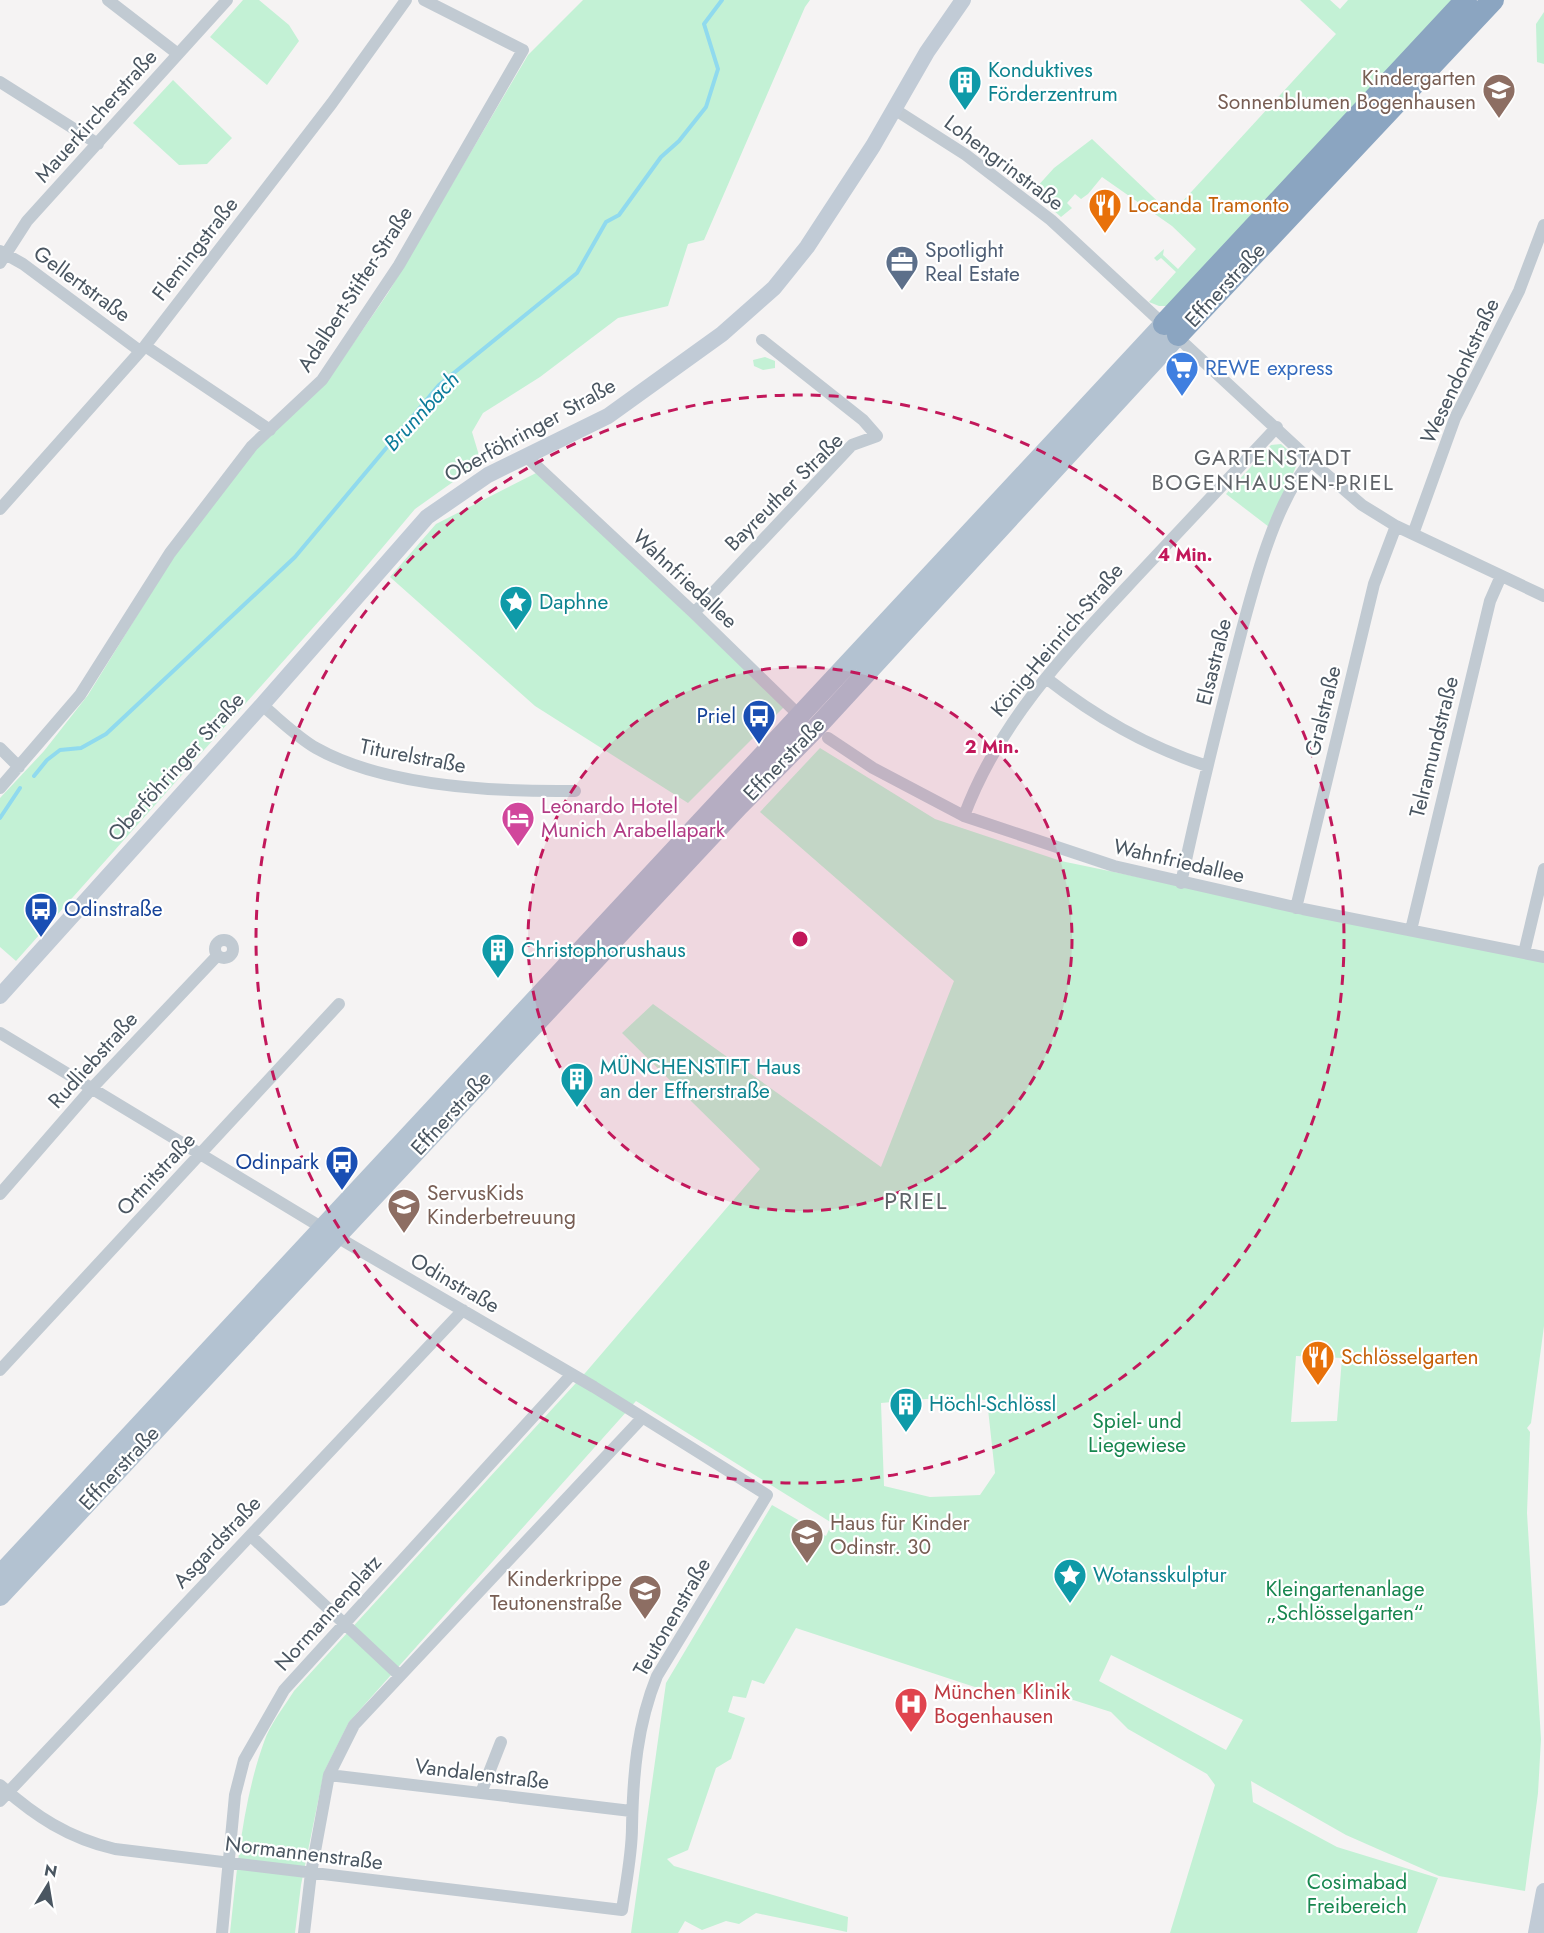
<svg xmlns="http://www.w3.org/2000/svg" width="1544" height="1933" viewBox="0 0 1544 1933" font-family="Jost,sans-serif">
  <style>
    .green { fill: #c3f1d5; fill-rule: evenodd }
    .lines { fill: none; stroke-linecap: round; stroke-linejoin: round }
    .stream { stroke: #90daee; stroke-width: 4 }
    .street { stroke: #c1cad2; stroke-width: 12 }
    .secondary { stroke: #c1cbd6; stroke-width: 16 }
    .primary { stroke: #b3c2d1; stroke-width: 20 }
    .highway { stroke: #8ba5c1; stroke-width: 22 }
    .ring { fill: none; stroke: #c2185b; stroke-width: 3; stroke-dasharray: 10 8 }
    .labels { text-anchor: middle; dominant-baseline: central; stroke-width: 4.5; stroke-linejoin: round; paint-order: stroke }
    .culture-label { font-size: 21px; fill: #0d838f; stroke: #fff; text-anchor: start }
    .education-label { font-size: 21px; fill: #785e54; stroke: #fff; text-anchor: end }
    .street-label { font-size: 21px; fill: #4a5661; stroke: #fff }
    .food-label { font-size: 21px; fill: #c56008; stroke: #fff; text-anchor: start }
    .service-label { font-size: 21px; fill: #4e5e75; stroke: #fff; text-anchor: start }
    .shop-label { font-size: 21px; fill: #366cbe; stroke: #fff; text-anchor: start }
    .transit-label { font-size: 21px; fill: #164399; stroke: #fff; text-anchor: end }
    .hotel-label { font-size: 21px; fill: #b23c85; stroke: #fff; text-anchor: start }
    .park-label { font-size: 21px; fill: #17864f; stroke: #fff }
    .health-label { font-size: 21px; fill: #be3a42; stroke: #fff; text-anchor: start }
    .water-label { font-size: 22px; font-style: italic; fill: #0c7c9b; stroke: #fff }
    .neighbourhood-label { font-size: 22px; letter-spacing: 1.5px; fill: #5f6368; stroke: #fff }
    .quarter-label { font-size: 24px; letter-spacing: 1.5px; fill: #5f6368; stroke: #fff }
    .centre { fill: #c2185b; stroke: #fff; stroke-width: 3 }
    .ring-label { font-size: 18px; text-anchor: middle; font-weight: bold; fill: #c2185b; stroke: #fff; stroke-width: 4.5; stroke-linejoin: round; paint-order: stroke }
  </style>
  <rect width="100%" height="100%" fill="#f5f3f3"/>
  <path class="green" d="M243,0H259L289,25L299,41L267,85L210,37Z
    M583,0H810L805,7L704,240L688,244L668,306L618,318L540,377L483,413L472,432L481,462L415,509L344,593L16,961L0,947V798L44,751L88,695L175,554L255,450L326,383L388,293L528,55Z
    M1300,0H1330L1340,9L1348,0H1453L1167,306H1159L1149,302L1176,272L1161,258L1157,261L1154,258L1164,249L1163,255L1178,269L1196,249L1172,226L1102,177L1088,194L1081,199L1075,194L1067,203L1072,208L1061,217L1035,194V189L1054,168L1092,139L1171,214L1336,34Z
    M1544,12V64L1537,62L1536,24Z
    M173,80L232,138L207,164L179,165L133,123Z
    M765,357L775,361V368L763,370L754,366L753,360Z
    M1281,444L1299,460L1269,527L1226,494L1271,445Z
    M538,472L784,707L688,803L535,706L390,577L436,524Z
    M820,748L935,819L1061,861L1544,961V1326L1531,1423L1527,1428L1530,1432L1527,1513L1541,1739L1538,1793L1525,1891L1439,1876L1346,1835L1251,1781L1253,1802L1337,1847L1438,1878L1417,1933H1170L1215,1785L1207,1774L1128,1729L1111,1712L1045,1691L1002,1696L796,1628L764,1684L752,1680L746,1698L733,1696L728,1712L745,1718L731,1759L716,1768L688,1850L667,1859L674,1866L848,1917L847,1932L756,1913L739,1924L726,1921L702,1930L685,1921L678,1933H631L666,1683L772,1505L826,1536L832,1523L636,1401L349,1722L324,1772L301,1885L295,1933H230C237,1870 242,1803 264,1742C270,1724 284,1707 294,1691L586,1372L760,1169L622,1033L653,1004L881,1167L954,981L760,812ZM1296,1356L1342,1358L1337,1421L1291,1422ZM926,1399L987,1400L995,1473L980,1495L930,1497L884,1486L881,1403ZM1111,1655L1243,1720L1226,1750L1099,1681Z"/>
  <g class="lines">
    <path class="stream" d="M34,776L47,760L60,750L81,748L106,734L295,557L439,385L577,273L606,222L619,215L661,157L679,141L706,107L718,69L704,24L722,0
      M0,818L20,788"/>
    <path class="street" d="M108,0L178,54
      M0,82L98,144
      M894,109L966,155L1051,220L1311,461L1362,505L1396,526L1544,596
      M0,251L23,264L140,351
      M0,263L27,221L227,0
      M145,346L270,430
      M528,458L694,613L803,719
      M0,509L145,346L332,103L406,0
      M1413,534L1455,418L1519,291L1544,225
      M694,613L852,445L877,436L863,420L762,340
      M1046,678C1096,717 1146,746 1207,766
      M262,705C279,719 297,737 316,748C385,787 496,792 575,791
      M828,738L873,768L964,816L1114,866L1303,909L1544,957
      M0,748L19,767
      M0,788L80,695L170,553L252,446L322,380L399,265L523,50L424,0
      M964,816C1000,719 1070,648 1139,574C1185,525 1231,476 1277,427
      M1181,883C1197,808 1215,734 1234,660C1249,603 1272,504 1311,461
      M1296,908L1374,584L1396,526
      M1411,930L1490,601L1501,576
      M215 949a9 9 0 1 1 18 0a9 9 0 1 1-18 0Z
      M1524,953L1544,869
      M0,1033L349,1244L594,1387L767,1495L657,1676C637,1725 633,1775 632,1827C632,1854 626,1883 622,1910L115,1849C68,1838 35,1816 0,1785
      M0,1194L93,1087L217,956
      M0,1370L339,1004
      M251,1536L399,1675
      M329,1775L631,1811
      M481,1793L501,1742
      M0,1801L463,1310
      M222,1933L235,1795L244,1760L284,1690L572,1374
      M304,1933L311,1873L329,1775L354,1725L642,1418"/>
    <path class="secondary" d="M0,996L262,705L427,517L488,475L608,416L722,334L774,288L807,247L873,146L927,52L963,0
      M1536,1933L1544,1891"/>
    <path class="primary" d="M0,1575L1164,324
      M0,1596L739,806L815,729L1178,335"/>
    <path class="highway" d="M1164,324L1466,0
      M1178,335L1493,0"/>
  </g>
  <circle cx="800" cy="939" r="272" fill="#c2185b" fill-opacity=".12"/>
  <g class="ring">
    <circle cx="800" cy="939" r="272"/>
    <circle cx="800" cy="939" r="544"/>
  </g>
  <defs>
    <symbol id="building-pin" viewBox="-11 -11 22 30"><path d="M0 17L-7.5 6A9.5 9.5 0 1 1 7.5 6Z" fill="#0f9aa8" stroke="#fff"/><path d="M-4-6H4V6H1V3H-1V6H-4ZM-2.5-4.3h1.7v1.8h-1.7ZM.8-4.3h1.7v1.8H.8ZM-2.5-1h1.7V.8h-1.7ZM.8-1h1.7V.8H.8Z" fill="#fff"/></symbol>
    <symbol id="school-pin" viewBox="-11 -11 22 30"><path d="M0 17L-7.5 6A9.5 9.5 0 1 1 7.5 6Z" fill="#8d6e63" stroke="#fff"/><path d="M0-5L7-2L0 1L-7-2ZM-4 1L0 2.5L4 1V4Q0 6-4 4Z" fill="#fff"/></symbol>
    <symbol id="restaurant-pin" viewBox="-11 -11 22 30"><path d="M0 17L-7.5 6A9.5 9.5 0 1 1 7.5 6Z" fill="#e8710a" stroke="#fff"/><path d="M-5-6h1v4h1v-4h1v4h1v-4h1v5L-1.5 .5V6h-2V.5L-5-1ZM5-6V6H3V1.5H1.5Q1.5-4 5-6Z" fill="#fff"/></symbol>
    <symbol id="office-pin" viewBox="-11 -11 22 30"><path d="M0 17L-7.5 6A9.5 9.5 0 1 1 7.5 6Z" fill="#5c6f8a" stroke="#fff"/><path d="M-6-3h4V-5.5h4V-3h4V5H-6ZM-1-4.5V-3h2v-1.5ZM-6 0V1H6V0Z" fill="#fff"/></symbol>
    <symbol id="supermarket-pin" viewBox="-11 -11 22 30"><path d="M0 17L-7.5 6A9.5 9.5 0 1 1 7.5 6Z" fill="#3f7fe0" stroke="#fff"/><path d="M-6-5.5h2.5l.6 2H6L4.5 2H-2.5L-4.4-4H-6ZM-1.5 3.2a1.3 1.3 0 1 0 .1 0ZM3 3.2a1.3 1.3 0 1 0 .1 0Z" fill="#fff"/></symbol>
    <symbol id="sight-pin" viewBox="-11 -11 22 30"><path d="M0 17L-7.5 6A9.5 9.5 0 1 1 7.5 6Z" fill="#0f9aa8" stroke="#fff"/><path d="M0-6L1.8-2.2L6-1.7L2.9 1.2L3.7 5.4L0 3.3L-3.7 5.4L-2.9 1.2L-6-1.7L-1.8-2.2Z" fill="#fff"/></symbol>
    <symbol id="bus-pin" viewBox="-11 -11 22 30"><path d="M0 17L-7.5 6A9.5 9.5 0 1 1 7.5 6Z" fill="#1a4fb4" stroke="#fff"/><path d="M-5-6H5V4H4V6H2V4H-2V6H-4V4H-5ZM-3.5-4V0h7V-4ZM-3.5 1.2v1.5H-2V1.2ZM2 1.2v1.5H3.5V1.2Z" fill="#fff"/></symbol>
    <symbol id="hotel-pin" viewBox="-11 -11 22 30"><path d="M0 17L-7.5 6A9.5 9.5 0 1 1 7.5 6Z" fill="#d1479c" stroke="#fff"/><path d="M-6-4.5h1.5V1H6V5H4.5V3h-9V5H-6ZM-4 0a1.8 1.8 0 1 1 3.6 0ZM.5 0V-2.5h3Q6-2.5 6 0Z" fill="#fff"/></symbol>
    <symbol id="hospital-pin" viewBox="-11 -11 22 30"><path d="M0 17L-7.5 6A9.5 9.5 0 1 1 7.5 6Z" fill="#e0444e" stroke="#fff"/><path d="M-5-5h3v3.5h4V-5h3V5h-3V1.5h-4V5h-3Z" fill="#fff"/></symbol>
  </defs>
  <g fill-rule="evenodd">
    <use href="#building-pin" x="946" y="63" width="38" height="52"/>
    <use href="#school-pin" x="1480" y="71" width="38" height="52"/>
    <use href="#restaurant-pin" x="1086" y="186" width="38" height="52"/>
    <use href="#office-pin" x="883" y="243" width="38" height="52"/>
    <use href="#supermarket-pin" x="1163" y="349" width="38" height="52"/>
    <use href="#sight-pin" x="497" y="583" width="38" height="52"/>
    <use href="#bus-pin" x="740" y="697" width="38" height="52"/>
    <use href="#hotel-pin" x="499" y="799" width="38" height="52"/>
    <use href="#bus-pin" x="22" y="890" width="38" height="52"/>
    <use href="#building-pin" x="479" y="931" width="38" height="52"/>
    <use href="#building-pin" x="558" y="1060" width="38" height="52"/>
    <use href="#bus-pin" x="323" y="1143" width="38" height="52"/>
    <use href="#school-pin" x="385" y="1186" width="38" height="52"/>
    <use href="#restaurant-pin" x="1299" y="1338" width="38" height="52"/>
    <use href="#building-pin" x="887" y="1385" width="38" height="52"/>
    <use href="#school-pin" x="788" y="1516" width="38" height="52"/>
    <use href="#sight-pin" x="1051" y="1556" width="38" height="52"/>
    <use href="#school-pin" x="626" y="1572" width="38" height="52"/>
    <use href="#hospital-pin" x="892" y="1685" width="38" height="52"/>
  </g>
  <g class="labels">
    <g class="culture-label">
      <text x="988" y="70">Konduktives<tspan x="988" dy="24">Förderzentrum</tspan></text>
      <text x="539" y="602">Daphne</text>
      <text x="521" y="950">Christophorushaus</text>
      <text x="600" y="1067">MÜNCHENSTIFT Haus<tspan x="600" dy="24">an der Effnerstraße</tspan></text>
      <text x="929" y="1404">Höchl-Schlössl</text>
      <text x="1093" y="1575">Wotansskulptur</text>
    </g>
    <g class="education-label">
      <text x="1476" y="78">Kindergarten<tspan x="1476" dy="24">Sonnenblumen Bogenhausen</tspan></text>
      <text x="427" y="1193" text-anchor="start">ServusKids<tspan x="427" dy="24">Kinderbetreuung</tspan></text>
      <text x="830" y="1523" text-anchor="start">Haus für Kinder<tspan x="830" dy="24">Odinstr. 30</tspan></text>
      <text x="622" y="1579">Kinderkrippe<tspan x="622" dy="24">Teutonenstraße</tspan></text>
    </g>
    <g class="street-label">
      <text transform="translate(96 116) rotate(-48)">Mauerkircherstraße</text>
      <text transform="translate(1004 163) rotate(37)">Lohengrinstraße</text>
      <text transform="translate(195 249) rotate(-52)">Flemingstraße</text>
      <text transform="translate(82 284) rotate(36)">Gellertstraße</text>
      <text transform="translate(1225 285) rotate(-47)">Effnerstraße</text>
      <text transform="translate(355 289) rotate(-57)">Adalbert-Stifter-Straße</text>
      <text transform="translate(1460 371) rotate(-65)">Wesendonkstraße</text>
      <text transform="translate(530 430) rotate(-29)">Oberföhringer Straße</text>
      <text transform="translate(784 492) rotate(-45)">Bayreuther Straße</text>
      <text transform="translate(685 579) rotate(43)">Wahnfriedallee</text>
      <text transform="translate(1057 640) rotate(-50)">König-Heinrich-Straße</text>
      <text transform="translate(1214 662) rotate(-76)">Elsastraße</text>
      <text transform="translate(1323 711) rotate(-76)">Gralstraße</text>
      <text transform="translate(1434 747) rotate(-76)">Telramundstraße</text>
      <text transform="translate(413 756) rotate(11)">Titurelstraße</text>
      <text transform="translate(784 759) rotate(-46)">Effnerstraße</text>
      <text transform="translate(176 767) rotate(-48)">Oberföhringer Straße</text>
      <text transform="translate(1179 861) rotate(13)">Wahnfriedallee</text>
      <text transform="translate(93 1060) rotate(-48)">Rudliebstraße</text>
      <text transform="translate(451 1113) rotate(-47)">Effnerstraße</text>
      <text transform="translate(156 1174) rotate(-47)">Ortnitstraße</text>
      <text transform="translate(455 1283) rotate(30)">Odinstraße</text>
      <text transform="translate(119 1468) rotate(-47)">Effnerstraße</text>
      <text transform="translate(217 1542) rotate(-47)">Asgardstraße</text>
      <text transform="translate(328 1613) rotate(-48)">Normannenplatz</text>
      <text transform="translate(672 1617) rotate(-60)">Teutonenstraße</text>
      <text transform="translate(482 1774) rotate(7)">Vandalenstraße</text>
      <text transform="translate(304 1853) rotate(7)">Normannenstraße</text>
    </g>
    <g class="food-label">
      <text x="1128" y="205">Locanda Tramonto</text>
      <text x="1341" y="1357">Schlösselgarten</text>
    </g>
    <g class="service-label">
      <text x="925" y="250">Spotlight<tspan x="925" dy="24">Real Estate</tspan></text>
    </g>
    <g class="shop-label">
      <text x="1205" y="368">REWE express</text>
    </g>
    <g class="transit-label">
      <text x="736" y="716">Priel</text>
      <text x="64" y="909" text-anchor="start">Odinstraße</text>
      <text x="319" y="1162">Odinpark</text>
    </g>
    <g class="hotel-label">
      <text x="541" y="806">Leonardo Hotel<tspan x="541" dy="24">Munich Arabellapark</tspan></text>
    </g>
    <g class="park-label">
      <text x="1137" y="1421">Spiel- und<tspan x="1137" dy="24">Liegewiese</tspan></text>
      <text x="1345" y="1589">Kleingartenanlage<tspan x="1345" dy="24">„Schlösselgarten“</tspan></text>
      <text x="1357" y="1882">Cosimabad<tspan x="1357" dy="24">Freibereich</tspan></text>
    </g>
    <g class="health-label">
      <text x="934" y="1692">München Klinik<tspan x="934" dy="24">Bogenhausen</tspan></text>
    </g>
    <g class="water-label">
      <text transform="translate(421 411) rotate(-47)">Brunnbach</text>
    </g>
    <g class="neighbourhood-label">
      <text x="1273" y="457">GARTENSTADT<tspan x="1273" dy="25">BOGENHAUSEN-PRIEL</tspan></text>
    </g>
    <g class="quarter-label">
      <text x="916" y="1200">PRIEL</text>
    </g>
  </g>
  <circle cx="800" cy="939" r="9" class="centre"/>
  <g class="ring-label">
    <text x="1185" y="561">4 Min.</text>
    <text x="992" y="753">2 Min.</text>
  </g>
  <g transform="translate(48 1885) rotate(11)" stroke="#ffffff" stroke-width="4.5" paint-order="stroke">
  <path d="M0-4.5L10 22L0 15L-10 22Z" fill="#4a5661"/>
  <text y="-9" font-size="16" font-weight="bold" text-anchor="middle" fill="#4a5661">N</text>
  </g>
</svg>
